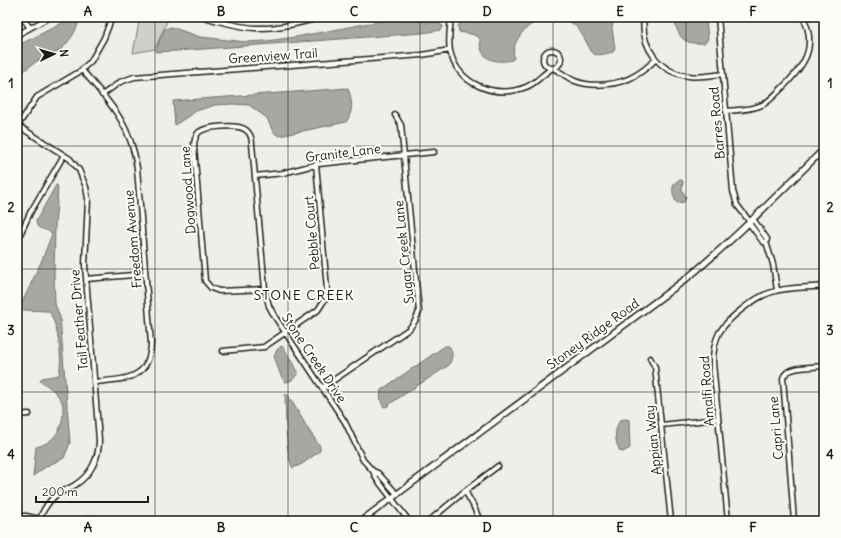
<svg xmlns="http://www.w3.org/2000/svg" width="841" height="538" viewBox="0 0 841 538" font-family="Delius,sans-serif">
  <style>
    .green { fill: #d0cfcc; stroke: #767674 }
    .water { fill: #a8a7a3; stroke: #706f6d }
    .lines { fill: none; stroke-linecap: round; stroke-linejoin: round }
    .minor-casing { stroke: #1c1c1c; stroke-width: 7 }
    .tertiary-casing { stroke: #1c1c1c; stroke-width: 8 }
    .minor { stroke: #fdfcf7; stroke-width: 4 }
    .tertiary { stroke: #fdfcf7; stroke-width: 5 }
    .grid { fill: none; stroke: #1c1c1c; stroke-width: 1; stroke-opacity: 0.55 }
    .labels { text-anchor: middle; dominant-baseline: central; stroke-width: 4; stroke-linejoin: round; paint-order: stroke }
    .street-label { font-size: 13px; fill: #1c1c1c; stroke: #fdfcf7 }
    .neighbourhood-label { font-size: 14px; letter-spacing: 1px; fill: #1c1c1c; stroke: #fdfcf7 }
    .neatline { fill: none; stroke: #1c1c1c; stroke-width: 1.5 }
    .grid-label { font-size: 13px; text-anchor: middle; font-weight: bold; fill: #1c1c1c }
  </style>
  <rect width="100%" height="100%" fill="#f0eeea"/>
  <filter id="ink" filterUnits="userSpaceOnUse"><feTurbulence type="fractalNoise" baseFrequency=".025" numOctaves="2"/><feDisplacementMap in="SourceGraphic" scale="8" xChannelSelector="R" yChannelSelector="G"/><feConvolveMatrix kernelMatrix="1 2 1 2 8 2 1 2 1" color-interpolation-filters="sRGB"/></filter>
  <g filter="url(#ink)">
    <path class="green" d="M140,17H160L168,19L155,49L133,53Z"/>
    <path class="water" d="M74,17L79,18C79,28 68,45 58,51C53,55 47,56 41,59C32,64 24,70 17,78V46Z
      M549,17H633L634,19L633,21L615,20L613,22L612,28L615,49L613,52C608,53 597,57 592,53C589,51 588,46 587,43C576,23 571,18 549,20C538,20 529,24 522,33C516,40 512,49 514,58L512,60C494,64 479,59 480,39L477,36L471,34L459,32L458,26L460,23Z
      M701,17L706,20L708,39L705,43C687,44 681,42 675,24L678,20Z
      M391,19L436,23L442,25L443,27L441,30L422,33L176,51L156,52L159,41L165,29L171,27L200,37L247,42L266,41L296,37Z
      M348,88C352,100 354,111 346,122L279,136L273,132L267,118L249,105L233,104L215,105L196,111L175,125L173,101Z
      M680,180H682L683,182L682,190L686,197L684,202L677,203C674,200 671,189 674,184C675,182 678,180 680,180Z
      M56,185H57L58,188L55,227L54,274L55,304L60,317L70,443L64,458L47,466L33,476L36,447C54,443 63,429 63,411C63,407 63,405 62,402C56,390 49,388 40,380L42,378L59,375C63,356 58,329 50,312L48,311L23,310L20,307L42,260L52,234C48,229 41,230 37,226L36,221Z
      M281,346L284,348L298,373C295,378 291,382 285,382C279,374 277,365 274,356L277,350Z
      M445,346H449C454,352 452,359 449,365L391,403L388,406L384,407C380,402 380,396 381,390Z
      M285,395H288L310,432L320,446V451L302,464L293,468C285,457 286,410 285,395Z
      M626,419L629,420L630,448L623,452L620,451C614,440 614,430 620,420Z
      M94,515L100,516L102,521H72L74,518Z"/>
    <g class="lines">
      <defs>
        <path id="minor" d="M22,17L30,28
          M204,17C221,22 238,27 255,28C278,29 300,23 322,17
          M451,17C450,28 448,40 450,51C458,85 495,99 526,87C537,83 543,73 553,68C561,72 567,78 575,81C593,88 620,85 636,75C643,71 650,65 656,59
          M644,17C640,46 659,73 689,76C700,78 712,75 723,74
          M718,17L733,191L737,205L750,222
          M17,35L50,17
          M543 59a9 9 0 1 1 18 0a9 9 0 1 1-18 0Z
          M82,70C110,103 131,124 137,168L151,343C150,381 123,379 94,382
          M102,95L120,82L134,77L422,55L450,50
          M726,111C738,110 751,110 762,105C770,101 777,93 783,87C804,66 818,47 803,17
          M17,125L70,159L79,170L86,187L88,199L85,265L99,440C99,458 91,475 75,485C69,489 62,491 56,495C48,502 42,512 39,521
          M17,127L37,97L79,72L91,61L104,38L112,17
          M255,176L283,173L318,164L434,152
          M749,223L763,242H766L767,239L753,219
          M17,241L30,213L64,155
          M766,242L773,264L777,290
          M86,279L145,274
          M265,289L219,291L211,288L205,281L194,147C194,141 195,136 199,132C207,126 238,124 246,130C250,133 252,138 252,144L265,289L269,306L275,317L345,422L363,460L373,471
          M223,351L264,347L318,310L325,299L327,289L316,164
          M650,358L655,367L671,521
          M322,388L409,329L415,321L419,312L401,125L395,115
          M17,415L29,414
          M661,425L718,419
          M465,491L473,505L480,521
          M397,494L378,473L373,471L376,478L409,521
          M17,516H26L39,519
          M429,521L465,491L498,466
          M728,521L713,363C713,353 714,343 719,333C728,318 755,297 772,292C787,287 808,288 824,286
          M794,521L783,378C786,366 813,367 824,366"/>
        <path id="tertiary" d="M361,521L686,279C735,239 779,193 824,149"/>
      </defs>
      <use href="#minor" class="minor-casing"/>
      <use href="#tertiary" class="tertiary-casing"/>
      <use href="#minor" class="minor"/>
      <use href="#tertiary" class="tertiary"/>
    </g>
  </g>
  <path class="grid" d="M155,17V521M288,17V521M420,17V521M553,17V521M686,17V521M17,146H824M17,269H824M17,392H824"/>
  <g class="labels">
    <g class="street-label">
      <text transform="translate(273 56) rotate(-4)">Greenview Trail</text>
      <text transform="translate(717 123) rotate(-95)">Barres Road</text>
      <text transform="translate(343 153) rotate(-7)">Granite Lane</text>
      <text transform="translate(188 190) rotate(-94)">Dogwood Lane</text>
      <text transform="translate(312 233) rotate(-95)">Pebble Court</text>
      <text transform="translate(133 239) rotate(-95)">Freedom Avenue</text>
      <text transform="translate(404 252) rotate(-96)">Sugar Creek Lane</text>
      <text transform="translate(79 320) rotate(-95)">Tail Feather Drive</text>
      <text transform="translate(593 334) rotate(-36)">Stoney Ridge Road</text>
      <text transform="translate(314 358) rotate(56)">Stone Creek Drive</text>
      <text transform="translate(707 391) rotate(-94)">Amalfi Road</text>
      <text transform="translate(776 428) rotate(-95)">Capri Lane</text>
      <text transform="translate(653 440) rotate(-96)">Appian Way</text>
    </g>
    <g class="neighbourhood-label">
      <text x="304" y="295">STONE CREEK</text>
    </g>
  </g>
  <rect width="841" height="538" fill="none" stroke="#fdfcf7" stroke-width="44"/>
  <g transform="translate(54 54) rotate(85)" stroke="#fdfcf7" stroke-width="3" paint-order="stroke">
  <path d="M0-3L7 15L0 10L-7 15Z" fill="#1c1c1c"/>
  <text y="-6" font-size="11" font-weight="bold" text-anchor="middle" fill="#1c1c1c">N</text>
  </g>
  <path d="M36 496v6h112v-6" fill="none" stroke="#1c1c1c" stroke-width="2"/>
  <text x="42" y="496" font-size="12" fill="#1c1c1c" stroke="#fdfcf7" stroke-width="3" paint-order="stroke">200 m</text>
  <rect x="22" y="22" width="797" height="494" class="neatline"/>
  <g class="grid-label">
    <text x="88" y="16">A</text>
    <text x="221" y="16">B</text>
    <text x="354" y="16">C</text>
    <text x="487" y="16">D</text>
    <text x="620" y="16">E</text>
    <text x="753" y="16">F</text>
    <text x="11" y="88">1</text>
    <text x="830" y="88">1</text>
    <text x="11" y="212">2</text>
    <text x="830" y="212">2</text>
    <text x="11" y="335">3</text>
    <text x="830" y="335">3</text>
    <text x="11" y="459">4</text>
    <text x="830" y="459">4</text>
    <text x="88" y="532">A</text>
    <text x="221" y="532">B</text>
    <text x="354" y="532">C</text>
    <text x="487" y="532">D</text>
    <text x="620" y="532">E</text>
    <text x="753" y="532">F</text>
  </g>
</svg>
